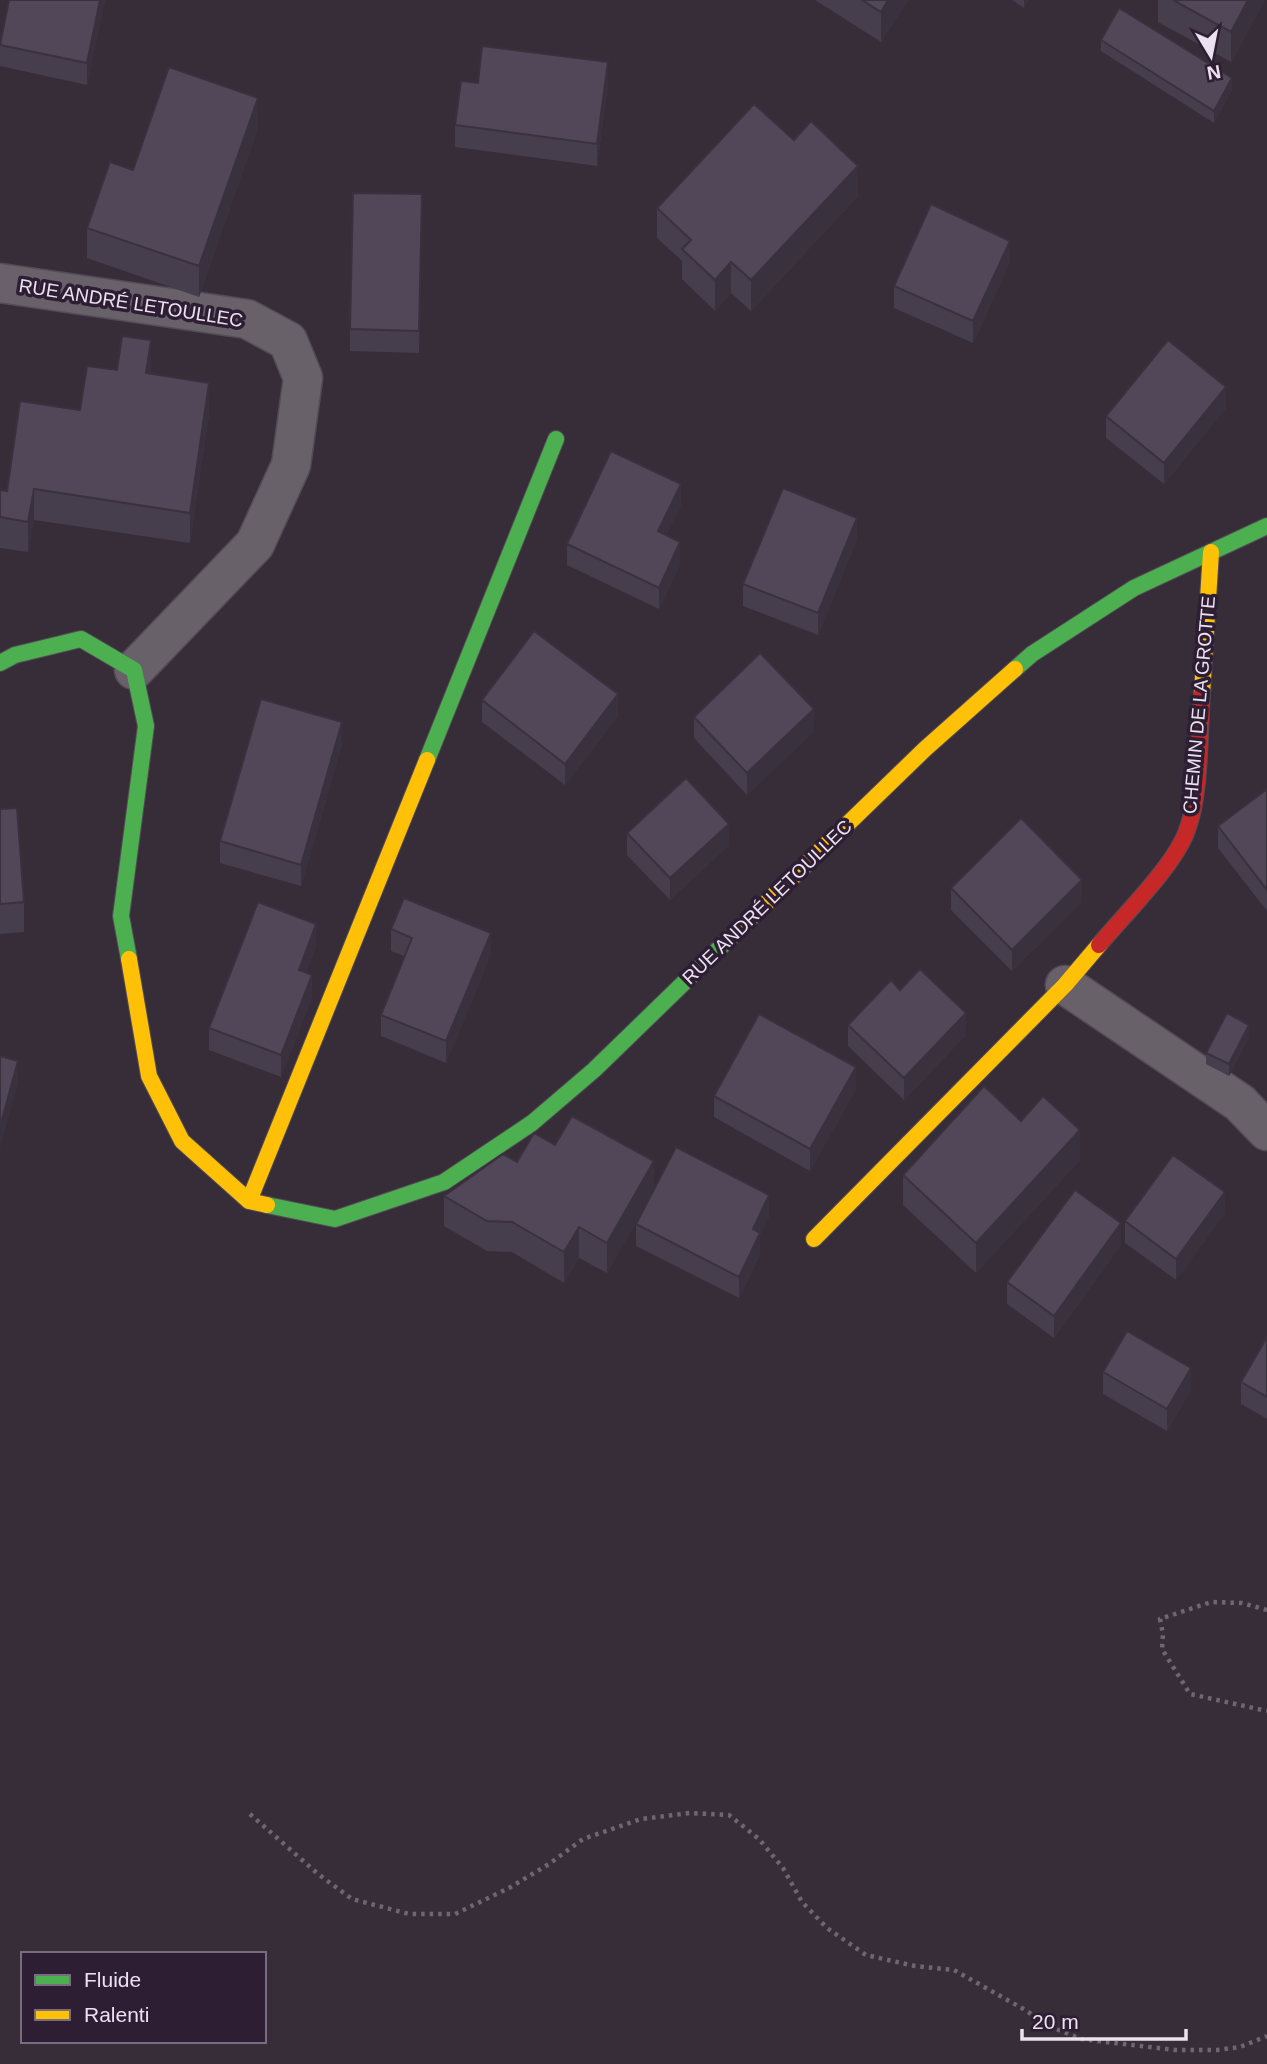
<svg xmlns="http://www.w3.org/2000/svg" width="1267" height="2064" viewBox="0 0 1267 2064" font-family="Arial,sans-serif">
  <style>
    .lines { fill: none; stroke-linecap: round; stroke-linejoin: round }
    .street-casing { stroke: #534b55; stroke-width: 41 }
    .fast-casing { stroke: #534b55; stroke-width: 18 }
    .slow-casing { stroke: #534b55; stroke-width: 18 }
    .jam-casing { stroke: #534b55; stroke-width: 18 }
    .path { stroke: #6d6770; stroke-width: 4.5; stroke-dasharray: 3.5 5; stroke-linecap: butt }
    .street { stroke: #68616a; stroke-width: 38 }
    .fast { stroke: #4caf50; stroke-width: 16 }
    .slow { stroke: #ffc107; stroke-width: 16 }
    .jam { stroke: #c62828; stroke-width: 16 }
    .wall { fill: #463d4d }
    .shaded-wall { fill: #39323e }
    .building { fill: #514759; stroke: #39323e; stroke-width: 2 }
    .labels { text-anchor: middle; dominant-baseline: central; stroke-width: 7; stroke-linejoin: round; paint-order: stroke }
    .street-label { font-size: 19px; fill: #ebe1ef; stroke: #2e1e34 }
  </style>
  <rect width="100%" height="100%" fill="#362d39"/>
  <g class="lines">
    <defs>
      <path id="street" d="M0,283L247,319L288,341L303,378L291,465L255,544L134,670
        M1065,985L1240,1103L1267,1131"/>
      <path id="fast" d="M0,663L15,655L81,639L134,670L146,726L121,916L129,959
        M1015,669L1032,654L1134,588L1267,526
        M427,760L556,439
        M267,1205L335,1219L444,1182L532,1123L594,1070L731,937"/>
      <path id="slow" d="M1202,693L1211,552
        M731,937L925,749L1015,669
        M129,959L149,1076L182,1141L249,1201L267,1205
        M249,1201L427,760
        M814,1239L1065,985L1099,945"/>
      <path id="jam" d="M1099,945C1124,915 1172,868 1186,833C1201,796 1199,735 1202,693"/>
    </defs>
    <use href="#street" class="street-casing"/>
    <use href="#fast" class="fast-casing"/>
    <use href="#slow" class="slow-casing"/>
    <use href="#jam" class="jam-casing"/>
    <path class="path" d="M1267,1610L1242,1603L1211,1602L1160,1619L1163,1634L1162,1649L1190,1694L1267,1711
      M250,1814L318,1874L352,1899L409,1914H455L509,1888L549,1864L583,1839L641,1819L690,1813L729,1815L759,1839L783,1868L802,1902L827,1928L866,1955L915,1966L954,1970L1027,2011L1044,2024L1081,2039L1175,2050H1217L1240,2047L1267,2036"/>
    <use href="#street" class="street"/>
    <use href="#fast" class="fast"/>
    <use href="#slow" class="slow"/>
    <use href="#jam" class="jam"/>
  </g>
  <path class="wall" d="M105,0L87,85L0,66V41Z
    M815,0H908L881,42Z
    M1012,0H1029L1024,8Z
    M1158,0H1265L1231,62L1158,22Z
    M1101,40L1232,90L1214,123L1101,51Z
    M608,84L597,166L455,147V125Z
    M258,128L199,297L87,258V228L133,170Z
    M794,140L858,196L751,311L731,293L715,311L682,279V261L657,238V208Z
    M422,194L419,353L350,351V329Z
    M1010,262L973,343L894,308V286Z
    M117,370H151V374L209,414L190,543L34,520L28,552L0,548V490L7,491Z
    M1226,408L1164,484L1106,438V416Z
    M681,506L666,535L680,564L659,609L567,565V544Z
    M857,539L818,635L743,606V584Z
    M482,700L618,716L565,785L482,722Z
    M694,717L814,731L747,795L694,738Z
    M342,744L301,886L220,863V841Z
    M1267,789V911L1218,848V826Z
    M0,809L24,902V932L0,934Z
    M627,833L729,845L670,900L627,855Z
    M951,888L1082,902L1012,971L951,910Z
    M391,929L491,955L446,1063L381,1036V1015L404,956L391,951Z
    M316,946L306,973L312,997L281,1077L209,1050V1028Z
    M900,990L966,1035L904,1100L848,1046V1025Z
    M1249,1036L1229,1076L1206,1064V1053Z
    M856,1089L810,1171L714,1117V1096Z
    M1021,1121L1080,1160L976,1273L903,1205V1175Z
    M555,1145L654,1190L769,1217L760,1235V1255L739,1298L636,1246V1224L645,1207L607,1273L579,1258L564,1283L512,1252L487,1251L444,1226V1196Z
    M1225,1213L1176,1280L1125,1243V1221Z
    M1121,1245L1054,1338L1007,1304V1282Z
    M1267,1337V1419L1241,1404V1382Z
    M1103,1372L1191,1390L1167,1431L1103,1394Z"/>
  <path class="shaded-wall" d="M100,0H105L87,85V63Z
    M888,0H908L881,42V12Z
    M1024,0H1029L1024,8Z
    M1248,0H1265L1231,62V32Z
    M608,62V84L597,166V144Z
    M1232,78V90L1214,123V111Z
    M258,98V128L199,297V266Z
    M858,166V196L751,311V280Z
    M1010,241V262L973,343V321Z
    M731,262V293L715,311V280Z
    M151,340V370L146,403V373Z
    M209,383V414L190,543V513Z
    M1226,387V408L1164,484V463Z
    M681,484V506L658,553V531Z
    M34,489V520L28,552V522Z
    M857,518V539L818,635V613Z
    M680,542V564L659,609V588Z
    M618,694V716L565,785V764Z
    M814,709V731L747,795V773Z
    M342,722V744L301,886V865Z
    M729,824V845L670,900V878Z
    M1082,880V902L1012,971V950Z
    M316,924V946L299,991V970Z
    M491,933V955L446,1063V1041Z
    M312,975V997L281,1077V1055Z
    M966,1013V1035L904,1100V1078Z
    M1249,1025V1036L1229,1076V1064Z
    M18,1061V1083L0,1149V1127Z
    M856,1067V1089L810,1171V1149Z
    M1080,1130V1160L976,1273V1243Z
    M654,1161V1192L607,1273V1243Z
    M1225,1192V1213L1176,1280V1259Z
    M769,1195V1217L760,1235V1255L739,1298V1277L753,1229Z
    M1121,1223V1245L1054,1338V1316Z
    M579,1227V1258L564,1283V1252Z
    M1191,1368V1390L1167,1431V1409Z"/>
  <path class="building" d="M9,0H100L87,63L0,45Z
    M862,0H888L881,12Z
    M1173,0H1248L1231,32Z
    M1119,8L1232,78L1214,111L1101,40Z
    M482,46L608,62L597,144L455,125L461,81L478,83Z
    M169,67L258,98L199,266L87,228L110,162L133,170Z
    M754,104L794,140L811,121L858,166L751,280L731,262L715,280L682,249L691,240L657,208Z
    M353,193L422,194L419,331L350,329Z
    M931,204L1010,241L973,321L894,286Z
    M122,336L151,340L146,373L209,383L190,513L34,489L28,522L0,517V490L7,491L20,401L80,410L87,366L117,370Z
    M1168,340L1226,387L1164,463L1106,416Z
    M611,451L681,484L658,531L680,542L659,588L567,544Z
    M783,488L857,518L818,613L743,584Z
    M534,631L618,694L565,764L482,700Z
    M760,653L814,709L747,773L694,717Z
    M261,699L342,722L301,865L220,841Z
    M686,778L729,824L670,878L627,833Z
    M1267,789V890L1218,826Z
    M17,808L24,902L0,904V809Z
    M1021,818L1082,880L1012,950L951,888Z
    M404,898L491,933L446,1041L381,1015L412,938L391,929Z
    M258,902L316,924L299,970L312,975L281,1055L209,1028Z
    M920,969L966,1013L904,1078L848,1025L891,980L900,990Z
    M1227,1013L1249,1025L1229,1064L1206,1053Z
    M759,1014L856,1067L810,1149L714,1096Z
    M0,1056L18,1061L0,1127Z
    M984,1086L1021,1121L1043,1096L1080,1130L976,1243L903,1175Z
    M572,1116L654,1161L607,1243L579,1227L564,1252L512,1222L487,1221L444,1196L503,1154L517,1162L534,1133L555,1145Z
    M676,1147L769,1195L753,1229L760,1233L739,1277L636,1224Z
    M1173,1155L1225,1192L1176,1259L1125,1221Z
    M1075,1190L1121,1223L1054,1316L1007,1282Z
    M1127,1331L1191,1368L1167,1409L1103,1372Z
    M1267,1337V1397L1241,1382Z"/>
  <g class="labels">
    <g class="street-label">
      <text transform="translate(131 303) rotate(9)">RUE ANDRÉ LETOULLEC</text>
      <text transform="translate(1199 705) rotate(-85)">CHEMIN DE LA GROTTE</text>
      <text transform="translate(767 902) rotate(-44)">RUE ANDRÉ LETOULLEC</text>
    </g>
  </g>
  <rect x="21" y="1952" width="245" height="91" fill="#2e1e34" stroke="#7a6c7f" stroke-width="2"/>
  <rect x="35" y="1975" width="35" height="10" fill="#4caf50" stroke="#7a6c7f" stroke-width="2"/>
  <text x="84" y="1987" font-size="21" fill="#ebe1ef">Fluide</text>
  <rect x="35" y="2010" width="35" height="10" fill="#ffc107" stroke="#7a6c7f" stroke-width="2"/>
  <text x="84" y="2022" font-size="21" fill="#ebe1ef">Ralenti</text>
  <g transform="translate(1211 56) rotate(170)" stroke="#2e1e34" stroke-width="5" paint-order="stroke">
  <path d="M0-5L12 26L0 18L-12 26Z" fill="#ebe1ef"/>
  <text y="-10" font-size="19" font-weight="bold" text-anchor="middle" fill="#ebe1ef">N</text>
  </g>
  <path d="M1022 2029v10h164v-10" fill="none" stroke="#ebe1ef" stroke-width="3.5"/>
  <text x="1032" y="2029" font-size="21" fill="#ebe1ef" stroke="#2e1e34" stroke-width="5" paint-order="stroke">20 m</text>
</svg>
